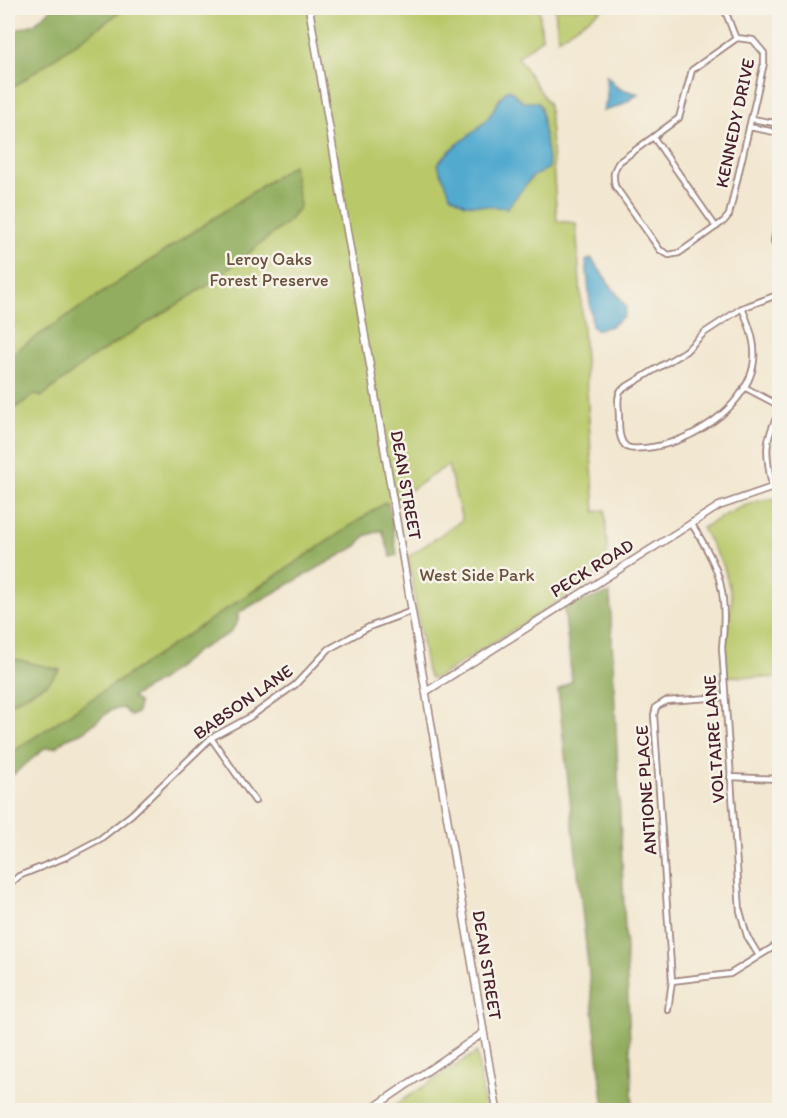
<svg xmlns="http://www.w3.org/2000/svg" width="787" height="1118" viewBox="0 0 787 1118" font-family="Itim,sans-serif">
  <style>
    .green { fill: #b9c96b; stroke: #82744b; stroke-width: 1.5 }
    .forest { fill: #92ad5f; stroke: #6e6645; stroke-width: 1.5 }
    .water { fill: #52aacf; stroke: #4e647d; stroke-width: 1.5 }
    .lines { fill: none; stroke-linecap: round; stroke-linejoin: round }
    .minor-casing { stroke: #9e837e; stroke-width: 8 }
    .tertiary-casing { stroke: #9e837e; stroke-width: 9 }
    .minor { stroke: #fff; stroke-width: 4.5 }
    .tertiary { stroke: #fff; stroke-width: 6 }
    .labels { text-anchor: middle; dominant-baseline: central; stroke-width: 5; stroke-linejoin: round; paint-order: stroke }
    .street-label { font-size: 18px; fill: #4a1f2b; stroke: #f7f3e8 }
    .park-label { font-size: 18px; fill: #6b523e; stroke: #f7f3e8 }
  </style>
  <rect width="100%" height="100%" fill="#f7f3e8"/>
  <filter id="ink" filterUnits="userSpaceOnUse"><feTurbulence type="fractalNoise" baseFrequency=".0167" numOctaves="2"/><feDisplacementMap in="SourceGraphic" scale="12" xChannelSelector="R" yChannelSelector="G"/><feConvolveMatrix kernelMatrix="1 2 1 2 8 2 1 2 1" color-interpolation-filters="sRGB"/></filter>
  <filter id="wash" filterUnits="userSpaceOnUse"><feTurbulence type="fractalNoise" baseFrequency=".008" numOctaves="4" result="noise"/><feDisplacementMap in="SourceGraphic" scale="24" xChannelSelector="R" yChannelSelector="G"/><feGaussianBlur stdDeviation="1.35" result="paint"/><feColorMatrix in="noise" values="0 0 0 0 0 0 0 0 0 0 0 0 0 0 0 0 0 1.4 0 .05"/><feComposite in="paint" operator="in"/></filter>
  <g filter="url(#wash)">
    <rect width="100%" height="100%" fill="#f2e7d0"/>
    <path class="green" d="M104,8H539L542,38L518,57L549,105L557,221L576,223L595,512L605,510L608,570L437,678H431L427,672L408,557L462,520L448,465L8,758V73Z
      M555,8H604L558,39Z
      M779,498V678L726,676L724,648L732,598L724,567L702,528C726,514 751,499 779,498Z
      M477,1052L485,1110H387Z"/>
    <path class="forest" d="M53,8H126L8,91V33L34,24Z
      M293,165L300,206L289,221L207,286L91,358L41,397L35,394L8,413V356Z
      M386,502L390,510L397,555L391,557L382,530L365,536L357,546L238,613V621L230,633L197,651L161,680L132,697L139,703L137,713L131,716L123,708L111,710L83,732L65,739L57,747L45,748L8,779V755Z
      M610,593L633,1110H604L558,690L572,681L564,607Z
      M15,659L60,670L48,683L8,705V663Z"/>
    <path class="water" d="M606,75L618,88L639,94L618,107L603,111L607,99Z
      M509,89L523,102H538L541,108L549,168L532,177L507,208L465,204L450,195C447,183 441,176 438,164C451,145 473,136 487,119C495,110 499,95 509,89Z
      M591,258L626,307L624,316L611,326L596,330L592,326L586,261Z"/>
  </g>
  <g filter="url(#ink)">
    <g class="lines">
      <defs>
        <path id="minor" d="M724,8L736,39
          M737,38L753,40L764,53V63L729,215L724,221L679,253L669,255L660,250L615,186C613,176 613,171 619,162L679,118L692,70Z
          M752,119L780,124
          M749,127L780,133
          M654,138L716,227
          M780,206L774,241L780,260
          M742,308C752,331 760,355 749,379C732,417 685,444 645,448C639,448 632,450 627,447C618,441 619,425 619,416C619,408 616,397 621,390L686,351L704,333L742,308L780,294
          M744,387L780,406
          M772,486C765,452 764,441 780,410
          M691,523C721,569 728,593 722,648L740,911L747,936L759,956
          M211,738L255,801
          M730,777L780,779
          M8,886L19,876L66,857L100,839L132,814L211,738L250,717L295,685L329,649L369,627L412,611
          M672,981L730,974L780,943
          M668,1010L672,981L654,715L656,707L666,701L724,697"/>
        <path id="tertiary" d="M309,8L497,1110
          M427,691L719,506L780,485
          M370,1110L483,1033"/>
      </defs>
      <use href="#minor" class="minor-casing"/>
      <use href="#tertiary" class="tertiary-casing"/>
      <use href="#minor" class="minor"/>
      <use href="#tertiary" class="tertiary"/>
    </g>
  </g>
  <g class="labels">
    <g class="street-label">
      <text transform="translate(735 123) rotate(-78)">KENNEDY DRIVE</text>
      <text transform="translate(406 485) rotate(80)">DEAN STREET</text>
      <text transform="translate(592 568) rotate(-32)">PECK ROAD</text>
      <text transform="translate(243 702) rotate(-35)">BABSON LANE</text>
      <text transform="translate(714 739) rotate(-94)">VOLTAIRE LANE</text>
      <text transform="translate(646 790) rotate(-94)">ANTIONE PLACE</text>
      <text transform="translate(487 965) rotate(81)">DEAN STREET</text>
    </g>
    <g class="park-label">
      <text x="269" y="259">Leroy Oaks<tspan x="269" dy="21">Forest Preserve</tspan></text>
      <text x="477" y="575">West Side Park</text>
    </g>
  </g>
  <rect width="787" height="1118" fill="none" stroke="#f7f3e8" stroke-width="30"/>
</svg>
